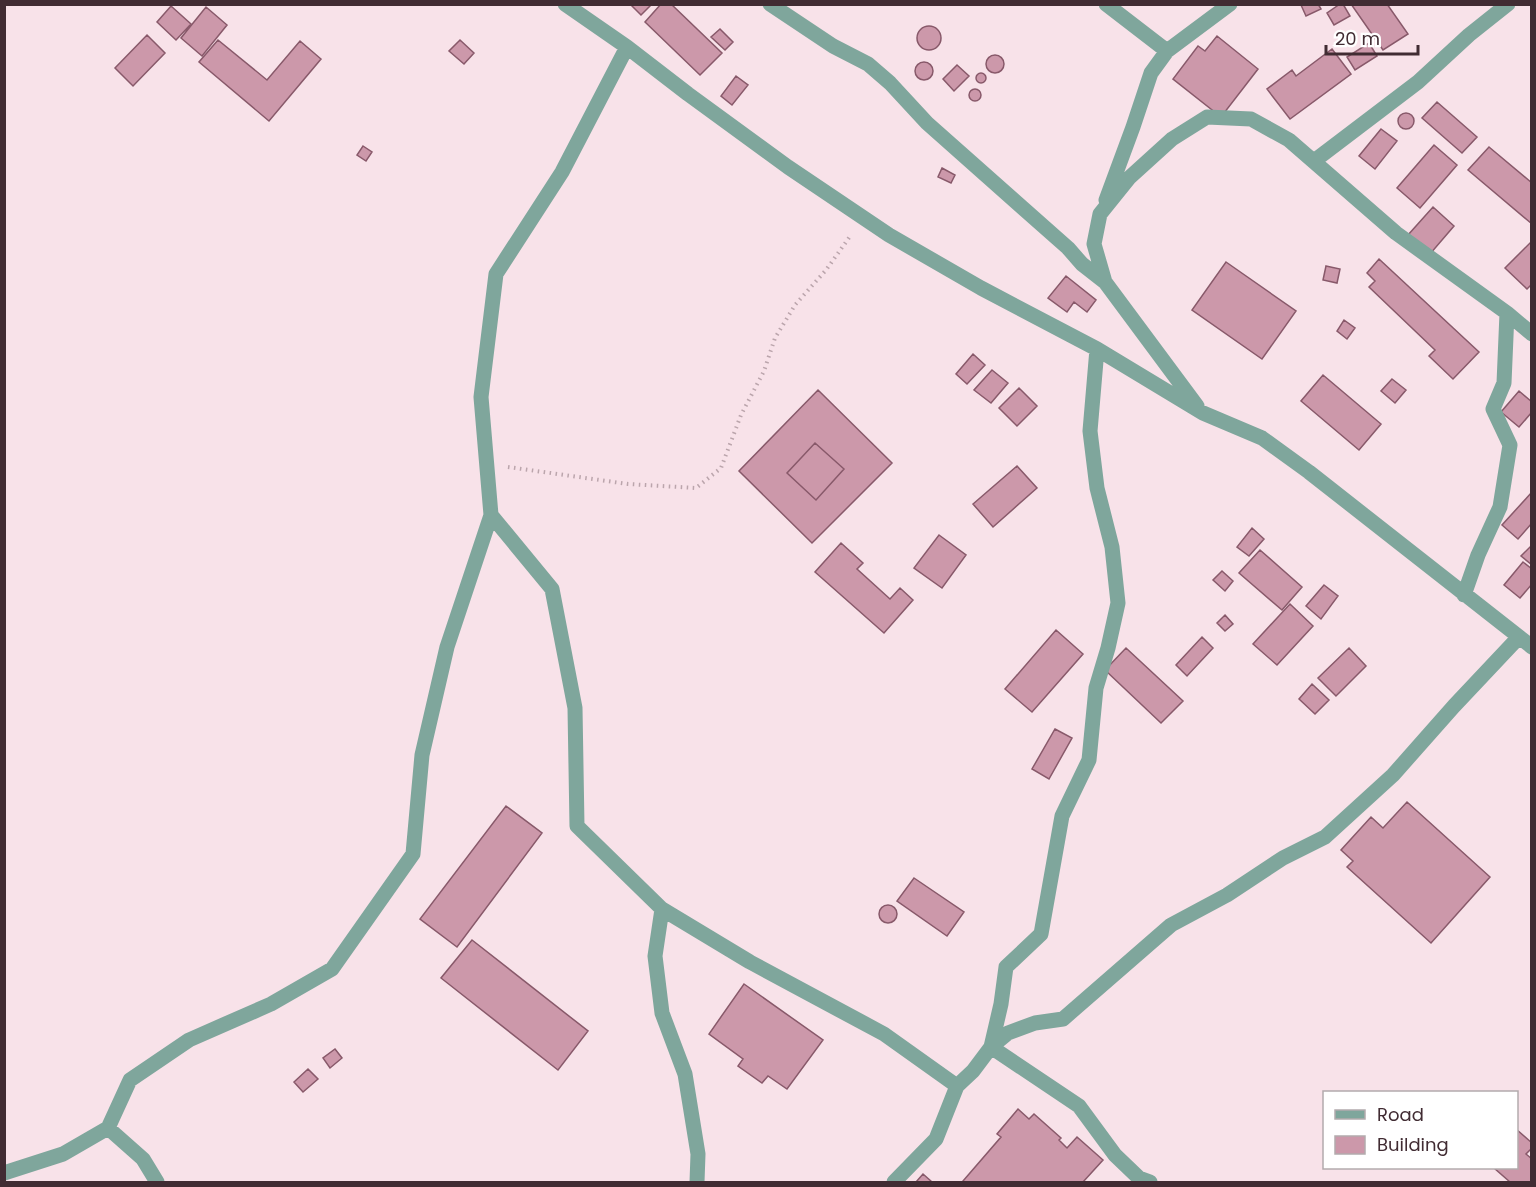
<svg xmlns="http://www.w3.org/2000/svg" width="1536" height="1187" viewBox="0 0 1536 1187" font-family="Poppins,sans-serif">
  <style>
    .building { fill: #cc98aa; stroke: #88596a; stroke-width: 1.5; fill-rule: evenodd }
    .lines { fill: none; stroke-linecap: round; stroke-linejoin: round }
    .path { stroke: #bba5ac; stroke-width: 4; stroke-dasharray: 1.5 4.5; stroke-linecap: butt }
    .minor { stroke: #7fa69c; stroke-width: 15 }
  </style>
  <rect width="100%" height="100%" fill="#f8e2e9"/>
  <path class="building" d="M630,4H652L641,15Z
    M661,4H671L722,53L700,75L645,22Z
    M1318,4L1321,9L1306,16L1301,5Z
    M1340,4H1343L1350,16L1334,25L1327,13Z
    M1351,4H1387L1408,34L1383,50Z
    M171,6L191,24L176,40L157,22Z
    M206,7L227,25L202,56L181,38Z
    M917 38a12 12 0 1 1 24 0a12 12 0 1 1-24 0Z
    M720,29L733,42L725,50L711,37Z
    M147,35L165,53L133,86L115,68Z
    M1217,36L1258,69L1221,117L1173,79L1198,46L1205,51Z
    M218,40L267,80L300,41L321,59L269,121L199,62Z
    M460,40L474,53L464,64L449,51Z
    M1369,43L1377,56L1355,70L1347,57Z
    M1332,49L1351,74L1290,119L1267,89L1292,70L1296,76Z
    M986 64a9 9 0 1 1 18 0a9 9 0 1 1-18 0Z
    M915 71a9 9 0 1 1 18 0a9 9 0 1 1-18 0Z
    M957,65L969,76L954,91L943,79Z
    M976 78a5 5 0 1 1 10 0a5 5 0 1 1-10 0Z
    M736,76L748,85L732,105L721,96Z
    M969 95a6 6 0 1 1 12 0a6 6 0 1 1-12 0Z
    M1437,102L1477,137L1462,153L1422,118Z
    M1398 121a8 8 0 1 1 16 0a8 8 0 1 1-16 0Z
    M1381,129L1397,141L1375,169L1359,156Z
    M1434,145L1457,165L1420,208L1397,188Z
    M363,146L372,152L366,161L357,155Z
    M1489,147L1532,183V224L1468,170Z
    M942,168L955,175L951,183L938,177Z
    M1433,207L1454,226L1430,254L1408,235Z
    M1532,241V284L1527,289L1505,268Z
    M1379,259L1479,352L1453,379L1429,356L1435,350L1369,287L1375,281L1367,273Z
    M1226,262L1296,311L1262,359L1192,310Z
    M1326,266L1340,269L1337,283L1323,280Z
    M1066,276L1096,300L1087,312L1074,302L1067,312L1048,298Z
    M1344,320L1355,328L1347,339L1337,331Z
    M973,354L985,365L967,384L956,374Z
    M992,370L1008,383L991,403L974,390Z
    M1323,375L1381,424L1359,450L1301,401Z
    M1392,379L1406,390L1395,403L1381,391Z
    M1019,388L1037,406L1017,426L999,408Z
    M818,390L892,463L812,543L739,471ZM815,443L844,469L816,500L787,473Z
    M1519,391L1532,402V412L1519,427L1501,412Z
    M815,443L844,469L816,500L787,473Z
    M1017,466L1037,488L993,527L973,504Z
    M1532,492V523L1518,539L1502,525Z
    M1252,528L1264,539L1249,556L1237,547Z
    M939,535L966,555L942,588L914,568Z
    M841,543L863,563L857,569L890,599L900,588L913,600L884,633L815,572Z
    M1532,545V565L1521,556Z
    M1260,550L1302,587L1282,610L1239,573Z
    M1523,562L1532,569V584L1520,598L1504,585Z
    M1222,571L1233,581L1225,591L1213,580Z
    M1324,585L1338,596L1321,619L1306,606Z
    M1290,604L1313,626L1277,665L1253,644Z
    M1225,615L1233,624L1225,631L1217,623Z
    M1056,630L1083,654L1032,712L1005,689Z
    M1202,637L1213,648L1187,676L1176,665Z
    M1126,648L1183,701L1161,723L1105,670Z
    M1349,648L1366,666L1336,696L1318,678Z
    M1312,684L1329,700L1315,714L1299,699Z
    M1055,729L1072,738L1049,779L1032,769Z
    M1407,802L1490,877L1431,943L1347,867L1353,861L1341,850L1371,817L1383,828Z
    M506,806L542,833L457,947L420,919Z
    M914,878L964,912L947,936L897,901Z
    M879 914a9 9 0 1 1 18 0a9 9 0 1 1-18 0Z
    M472,940L588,1031L558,1070L441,978Z
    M744,984L823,1040L787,1089L768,1076L762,1083L738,1066L743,1059L709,1034Z
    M335,1049L342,1058L330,1068L323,1058Z
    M308,1069L318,1079L303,1092L294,1082Z
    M1018,1109L1029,1119L1034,1114L1061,1138L1059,1140L1067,1148L1077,1137L1103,1160L1083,1182H965L963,1181L1001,1137L997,1134Z
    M1516,1129L1532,1143V1148L1526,1154L1532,1159V1182H1510L1494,1168H1516Z
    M923,1174L932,1182H916Z"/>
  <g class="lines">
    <path class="path" d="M508,467L628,484L696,488L721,468L741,415L764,371L775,338L795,305L826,270L851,235"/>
    <path class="minor" d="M565,4L627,47L688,94L788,167L889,235L981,288L1097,349L1203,413L1262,438L1309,472L1532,647
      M770,4L833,46L868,64L890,83L927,123L1068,248L1082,264L1105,282
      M1106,4L1167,51
      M1314,161L1418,82L1469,35L1508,4
      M1106,200L1133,127L1151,73L1167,51L1230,4
      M1097,349L1090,431L1097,488L1112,547L1118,603L1108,648L1096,688L1089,760L1062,816L1041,934L1006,967L1001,1004L991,1047L1079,1106L1115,1155L1139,1178L1150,1182
      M1197,406L1105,282L1094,244L1100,214L1129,178L1172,139L1207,117L1251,119L1289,140L1396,233L1507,313L1532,334
      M491,515L552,589L575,708L577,826L662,909L750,962L884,1034L957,1086
      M1464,595L1478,555L1500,507L1510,445L1493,409L1504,383L1507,313
      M662,909L655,956L662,1013L685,1074L698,1154L697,1182
      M108,1128L143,1159L157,1182
      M4,1173L63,1154L108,1128L130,1080L189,1040L271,1004L332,969L413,854L422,755L447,647L491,515L481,397L496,274L562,172L627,47
      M894,1182L936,1139L957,1086L973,1071L991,1047L1008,1033L1035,1023L1063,1019L1171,925L1227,895L1283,858L1325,837L1393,775L1454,706L1519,637"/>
  </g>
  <rect width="1536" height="1187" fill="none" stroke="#412c33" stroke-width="12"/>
  <rect x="1323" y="1091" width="195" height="78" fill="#ffffff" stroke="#b3abad" stroke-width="1.5"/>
  <rect x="1335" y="1110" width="30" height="9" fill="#7fa69c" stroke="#b3abad" stroke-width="1.5"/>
  <text x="1377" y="1121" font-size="18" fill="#412c33">Road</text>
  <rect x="1335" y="1136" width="30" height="18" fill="#cc98aa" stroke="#b3abad" stroke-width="1.5"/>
  <text x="1377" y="1151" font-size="18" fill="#412c33">Building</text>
  <path d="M1326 45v9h92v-9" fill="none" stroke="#412c33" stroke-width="3"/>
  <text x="1335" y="45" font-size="18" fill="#412c33" stroke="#ffffff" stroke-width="4.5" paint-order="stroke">20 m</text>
</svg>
